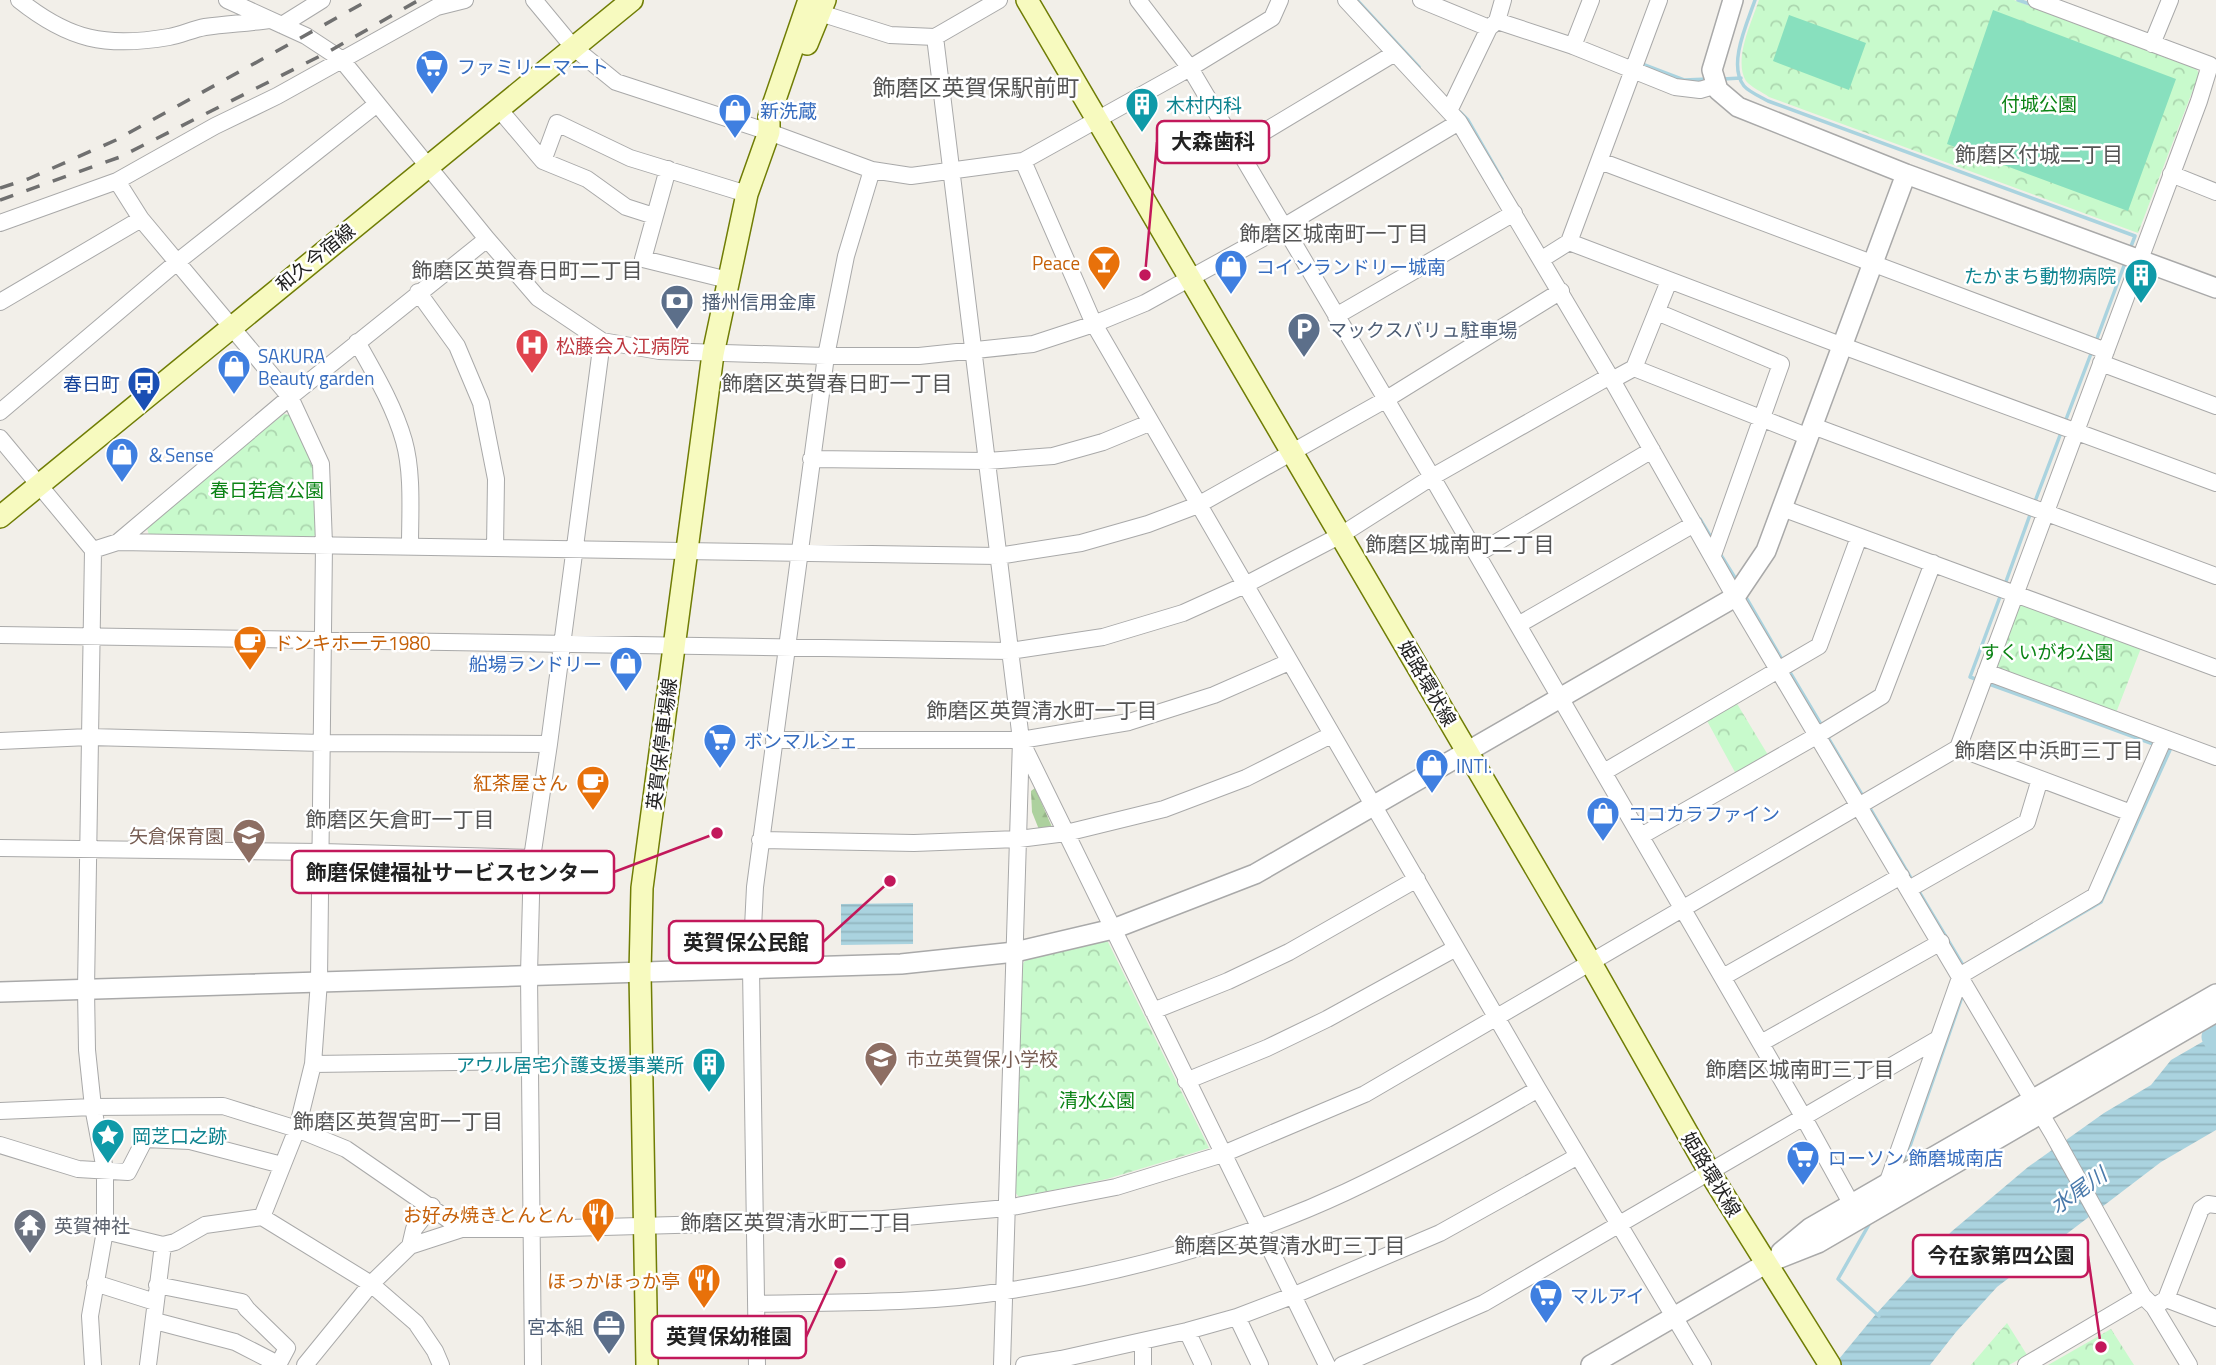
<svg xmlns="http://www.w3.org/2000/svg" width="2216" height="1365" viewBox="0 0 2216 1365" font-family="'Titillium Web','Noto Sans JP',sans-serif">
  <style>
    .forest { fill: url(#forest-firs) }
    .park { fill: url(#park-crowns) }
    .pitch { fill: #88e0be }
    .water { fill: url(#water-rules) }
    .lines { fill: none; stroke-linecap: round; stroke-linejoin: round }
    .stream { stroke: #aad3df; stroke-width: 3.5 }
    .river { stroke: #aad3df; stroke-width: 23 }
    .minor-casing { stroke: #a9a9a9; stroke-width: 18 }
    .tertiary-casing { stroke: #a9a9a9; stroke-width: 22 }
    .secondary-casing { stroke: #707d05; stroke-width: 24 }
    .minor { stroke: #fff; stroke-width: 16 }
    .tertiary { stroke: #fff; stroke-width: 19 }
    .secondary { stroke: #f7fabf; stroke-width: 21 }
    .rail { stroke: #707070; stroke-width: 3.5; stroke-dasharray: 14 14; stroke-linecap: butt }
    .labels { text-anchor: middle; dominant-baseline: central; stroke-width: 5; stroke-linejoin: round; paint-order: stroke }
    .shop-label { font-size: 19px; fill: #366cbe; stroke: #fff; text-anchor: start }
    .park-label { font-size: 19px; fill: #0c8416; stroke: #fff }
    .culture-label { font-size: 19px; fill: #0d838f; stroke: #fff; text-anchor: start }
    .street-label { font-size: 19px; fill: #222; stroke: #fff }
    .food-label { font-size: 19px; fill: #c56008; stroke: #fff; text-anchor: end }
    .service-label { font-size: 19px; fill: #4e5e75; stroke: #fff; text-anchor: start }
    .health-label { font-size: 19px; fill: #be3a42; stroke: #fff; text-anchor: start }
    .transit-label { font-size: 19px; fill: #164399; stroke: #fff; text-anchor: end }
    .education-label { font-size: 19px; fill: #785e54; stroke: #fff; text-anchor: end }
    .worship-label { font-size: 19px; fill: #5b616d; stroke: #fff; text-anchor: start }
    .neighbourhood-label { font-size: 21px; fill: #555; stroke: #fff }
    .water-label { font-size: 21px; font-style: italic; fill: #4a7aab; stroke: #fff }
    .quarter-label { font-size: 23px; fill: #555; stroke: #fff }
    .leader { fill: none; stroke: #c2185b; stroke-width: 2.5 }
    .callout-dot { fill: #c2185b; stroke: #fff; stroke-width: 2.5 }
    .callout { fill: #fff; stroke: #c2185b; stroke-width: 2.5 }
    .callout-label { font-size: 21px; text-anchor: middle; font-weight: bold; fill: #222 }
  </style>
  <defs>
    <pattern id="forest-firs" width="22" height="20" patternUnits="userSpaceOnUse" patternTransform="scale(1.75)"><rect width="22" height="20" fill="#add19e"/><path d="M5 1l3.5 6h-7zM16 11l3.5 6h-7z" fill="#95b388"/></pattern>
    <pattern id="park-crowns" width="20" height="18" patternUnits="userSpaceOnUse" patternTransform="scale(1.75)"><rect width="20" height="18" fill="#c8facc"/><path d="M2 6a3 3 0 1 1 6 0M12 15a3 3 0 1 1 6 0" fill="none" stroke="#acd6af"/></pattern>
    <pattern id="water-rules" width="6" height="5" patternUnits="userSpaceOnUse" patternTransform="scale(1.75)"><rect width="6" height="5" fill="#aad3df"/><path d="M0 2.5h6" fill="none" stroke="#92b5bf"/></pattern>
  </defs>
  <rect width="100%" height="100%" fill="#f2efe9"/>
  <path class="forest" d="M1035,788L1052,827L1040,832L1032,812L1031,791Z"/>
  <path class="park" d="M1759,0H2014L2196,68L2199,74L2138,233L1769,97C1762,92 1751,87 1746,81C1733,60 1752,21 1759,0Z
    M284,414L291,415L307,444L315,473L317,533L312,538L149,535L146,525Z
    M2025,604L2141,648L2116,713L2001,672L1997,663L2017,607Z
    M1736,702L1768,755L1736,774L1706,719Z
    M1101,940L1108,942L1209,1148L1107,1179L1019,1197L1014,1191L1022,965L1027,958Z
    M2007,1323L2027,1355L2009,1365H1971Z
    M2111,1329L2134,1365H2048Z"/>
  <path class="pitch" d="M1993,10L2176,79L2128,211L1947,144Z
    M1789,15L1866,43L1849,90L1773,61Z"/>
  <path class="water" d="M913,903V944L841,945V904Z
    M2216,1034V1130L2161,1162L1997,1287L1956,1332L1930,1365H1834L1876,1314L1951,1232L2028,1167L2104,1113L2151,1085L2171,1060Z"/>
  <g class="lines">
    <path class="stream" d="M1357,0L1419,67
      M1755,0C1748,21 1727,65 1744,86C1749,92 1761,97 1768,101L2135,236L2130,249
      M2018,0L2033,5
      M1642,64L1684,80L1708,79
      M1723,79L1741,78
      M1460,112L1468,120L1502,179
      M2096,341L2125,263
      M2065,422L2092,351
      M2034,504L2062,430
      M1700,519L1712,539
      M1719,552L1737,581
      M2004,587L2031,512
      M1744,594L1784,663
      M1788,669L1822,726
      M1978,680L1970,677L2001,594
      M1989,684L2156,745
      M1827,736L1864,798
      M1868,805L1912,880
      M1918,890L1964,967
      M2019,950L2101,902L2170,750L2166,749
      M1903,1162L1909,1149L1963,994
      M1871,1221L1838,1279L1879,1316"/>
    <path class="river" d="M2216,1028L2213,1037L2216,1042"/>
    <defs>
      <path id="minor" d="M19,0C69,40 106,48 169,37C181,35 193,29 205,27C226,24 248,23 269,20
        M227,0L306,36L341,59L487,239L538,298L602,341L659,351L826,356H919L1033,344L1094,324L1145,303L1283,227L1459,122
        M534,0L573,47L616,82L769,132L872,170L911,176L1023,161L1190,68L1272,18L1280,0
        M1138,0L1190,68L1432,477L1804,1118L1852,1205
        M1346,0L1459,122L1612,380L1735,597L2054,1136L2143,1296L2154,1307L2189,1365
        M1421,0L1489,28L1497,21L1573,46L1675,87L1700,90L1717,85
        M820,13L890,35L935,37L999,0
        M1497,21L1503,0
        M282,25L322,0
        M935,37L1021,740L1002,1365
        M2152,44L2170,0
        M1573,46L1591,0
        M499,109L543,161L587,179L626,207L654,216
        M1449,111L1489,28
        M1237,148L1395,53
        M543,161L557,123L630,158L747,194
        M1023,161L1094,324L1538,1089L1703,1365
        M1600,161L2106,351
        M668,169L643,259L728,280
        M2171,174L2216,192
        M117,181L141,219L290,397L321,464L324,544L319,981L313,1064L297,1129L262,1217
        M0,223L117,181L215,126L277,96L437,7L465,0
        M1569,242L1843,346L2216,483
        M1542,259L1569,242L1659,0
        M418,292L457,346L481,403L496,479L495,548
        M0,302L141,219
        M1657,312L1781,364L1713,555
        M1336,316L1514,213
        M357,342C375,374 394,406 404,441C413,473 410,513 410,546
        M2101,363L2216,406
        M1634,368L1809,437
        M1612,380L1634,368L1669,281
        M0,412L177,262L377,104
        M1813,426L2216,576
        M0,438L93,550L86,989L87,1050L93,1107L105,1170V1231L90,1316L93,1365
        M811,459L987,461L1053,456L1103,442L1149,423
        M1782,508L2216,668
        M118,542L998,556L1081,543L1148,524L1198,505L1385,400L1561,291
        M93,550L118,542L290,397L487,239
        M1477,554L1652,450
        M1518,625L1694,524
        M0,635L1010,651L1103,637L1183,613L1245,585L1341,535L1432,477L1610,376
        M1986,672L2216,757
        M774,740H1021L1129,722L1214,695L1289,662
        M0,741L89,737L323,743L549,744
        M1022,743L1327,1365
        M1958,748L2131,813
        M1604,772L1819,646L1859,537
        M1641,836L1818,735L1882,696L1933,563
        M760,840L914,843L1019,839L1066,833L1164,809L1246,778L1331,735
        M0,848L322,852L532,858
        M1909,889L2027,822L2040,779
        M1723,977L1901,876
        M1153,1011L1228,981L1289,952L1417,879
        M1761,1043L1941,942
        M313,1064L530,1061
        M1186,1081L1267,1048L1327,1019L1456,948
        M0,1111L93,1107L223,1106L297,1129L346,1149L462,1229H532L883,1219L1007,1208L1116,1187L1223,1154L1365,1094L1958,748L2199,101L2210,65L2036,0
        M0,1145L78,1169L128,1172L145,1139L190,1141L282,1165
        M1887,1184L1961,975L2095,896L2164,738
        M105,1231L163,1245L175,1242L205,1225L262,1217L371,1284L416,1323L435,1351L441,1365
        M410,1246L462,1229
        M95,1283L155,1302
        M157,1285L242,1302L247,1309L287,1348L278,1365
        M2166,1299L2216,1318
        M756,1304C838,1302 925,1304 1006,1291C1122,1273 1239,1242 1346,1192C1412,1161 1475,1126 1538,1089
        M2154,1307L2166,1299L2201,1209L2208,1204L2216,1205
        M1237,1317L1260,1365
        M155,1321L235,1342L278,1364
        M1187,1331L1203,1365
        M1143,1341V1365
        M148,1365L163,1245
        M305,1365L371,1284L410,1246L414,1229L432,1206
        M533,1365L529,974L532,858L549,744L602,341
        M757,1365L751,968L755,887L826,356L846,256L872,170
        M1024,1365L1061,1359L1187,1331L1237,1317L1292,1296L1440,1233L1578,1156
        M1342,1365L1484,1303L1936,1040
        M2026,1365L2143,1296"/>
      <path id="tertiary" d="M1733,0L1712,70L1718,90L1738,107L1906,174L2216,288
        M0,992L901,964L1015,952L1113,929L1255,874L1735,597L1766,551L1906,174
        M1781,1252L1810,1228L2216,994
        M1591,1365L1767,1263L1818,1243L2216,1012"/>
      <path id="secondary" d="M1027,0L1591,963L1710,1173L1830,1365
        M807,44L825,0
        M0,517L632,0
        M647,1365L640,973L642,888L713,354L747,194L769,132V117L809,0"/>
    </defs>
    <use href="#minor" class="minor-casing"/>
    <use href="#tertiary" class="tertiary-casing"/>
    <use href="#secondary" class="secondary-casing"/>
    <use href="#minor" class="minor"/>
    <use href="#tertiary" class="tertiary"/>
    <use href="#secondary" class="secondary"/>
    <path class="rail" d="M0,188L28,179L116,140L369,0
      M0,200L120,157L328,52L419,0"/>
  </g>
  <defs>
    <symbol id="supermarket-pin" viewBox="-11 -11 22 30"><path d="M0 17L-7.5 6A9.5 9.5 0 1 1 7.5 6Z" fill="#3f7fe0" stroke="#fff"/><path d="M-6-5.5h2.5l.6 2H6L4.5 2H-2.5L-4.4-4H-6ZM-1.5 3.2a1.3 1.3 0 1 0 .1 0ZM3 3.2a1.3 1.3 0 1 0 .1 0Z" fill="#fff"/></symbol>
    <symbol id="building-pin" viewBox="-11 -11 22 30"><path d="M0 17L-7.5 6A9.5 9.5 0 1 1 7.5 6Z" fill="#0f9aa8" stroke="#fff"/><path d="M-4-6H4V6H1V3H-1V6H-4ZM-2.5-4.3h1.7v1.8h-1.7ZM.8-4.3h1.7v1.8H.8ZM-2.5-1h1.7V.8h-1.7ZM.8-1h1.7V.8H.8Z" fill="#fff"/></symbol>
    <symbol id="shop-pin" viewBox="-11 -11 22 30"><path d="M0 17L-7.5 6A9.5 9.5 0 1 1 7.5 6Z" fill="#3f7fe0" stroke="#fff"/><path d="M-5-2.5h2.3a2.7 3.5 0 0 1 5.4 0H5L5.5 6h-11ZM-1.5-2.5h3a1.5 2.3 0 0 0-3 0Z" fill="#fff"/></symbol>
    <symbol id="bar-pin" viewBox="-11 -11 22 30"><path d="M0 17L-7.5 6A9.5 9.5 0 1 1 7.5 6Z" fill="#e8710a" stroke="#fff"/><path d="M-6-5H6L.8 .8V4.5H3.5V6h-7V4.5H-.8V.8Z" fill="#fff"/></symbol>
    <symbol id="bank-pin" viewBox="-11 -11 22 30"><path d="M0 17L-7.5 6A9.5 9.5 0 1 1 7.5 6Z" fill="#5c6f8a" stroke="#fff"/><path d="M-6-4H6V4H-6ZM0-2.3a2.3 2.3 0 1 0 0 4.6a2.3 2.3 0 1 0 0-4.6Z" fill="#fff"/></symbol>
    <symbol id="parking-pin" viewBox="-11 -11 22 30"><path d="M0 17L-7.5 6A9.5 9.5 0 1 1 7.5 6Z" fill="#5c6f8a" stroke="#fff"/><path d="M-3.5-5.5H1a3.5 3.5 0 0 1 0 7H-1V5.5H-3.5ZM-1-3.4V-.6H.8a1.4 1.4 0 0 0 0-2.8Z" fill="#fff"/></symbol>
    <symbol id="hospital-pin" viewBox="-11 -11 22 30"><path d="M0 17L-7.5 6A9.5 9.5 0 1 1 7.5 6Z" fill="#e0444e" stroke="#fff"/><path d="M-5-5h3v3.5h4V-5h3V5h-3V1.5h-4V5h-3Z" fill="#fff"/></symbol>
    <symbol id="bus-pin" viewBox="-11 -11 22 30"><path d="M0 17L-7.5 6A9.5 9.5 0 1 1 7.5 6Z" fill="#1a4fb4" stroke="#fff"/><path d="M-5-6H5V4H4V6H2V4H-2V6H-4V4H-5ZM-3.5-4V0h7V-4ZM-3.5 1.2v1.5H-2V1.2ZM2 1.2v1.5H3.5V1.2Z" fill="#fff"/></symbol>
    <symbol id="cafe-pin" viewBox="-11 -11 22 30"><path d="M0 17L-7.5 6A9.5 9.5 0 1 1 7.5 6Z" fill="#e8710a" stroke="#fff"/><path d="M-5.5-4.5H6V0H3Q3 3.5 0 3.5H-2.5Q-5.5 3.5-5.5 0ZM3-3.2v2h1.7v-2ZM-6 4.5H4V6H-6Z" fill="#fff"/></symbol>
    <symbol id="school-pin" viewBox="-11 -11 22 30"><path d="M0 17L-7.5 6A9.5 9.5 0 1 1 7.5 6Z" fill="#8d6e63" stroke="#fff"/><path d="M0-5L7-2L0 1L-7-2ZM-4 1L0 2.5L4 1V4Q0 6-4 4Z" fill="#fff"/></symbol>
    <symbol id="sight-pin" viewBox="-11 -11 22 30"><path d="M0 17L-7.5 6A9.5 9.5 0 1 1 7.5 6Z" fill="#0f9aa8" stroke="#fff"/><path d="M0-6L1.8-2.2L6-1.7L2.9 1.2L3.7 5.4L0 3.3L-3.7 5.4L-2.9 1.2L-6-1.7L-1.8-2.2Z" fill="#fff"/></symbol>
    <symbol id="restaurant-pin" viewBox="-11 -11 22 30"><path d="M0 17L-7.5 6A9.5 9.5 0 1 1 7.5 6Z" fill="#e8710a" stroke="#fff"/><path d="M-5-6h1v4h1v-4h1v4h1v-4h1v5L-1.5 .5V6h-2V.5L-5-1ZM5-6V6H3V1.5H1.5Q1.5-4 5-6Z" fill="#fff"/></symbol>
    <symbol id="temple-pin" viewBox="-11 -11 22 30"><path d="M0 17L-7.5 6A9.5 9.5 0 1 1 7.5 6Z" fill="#6b7280" stroke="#fff"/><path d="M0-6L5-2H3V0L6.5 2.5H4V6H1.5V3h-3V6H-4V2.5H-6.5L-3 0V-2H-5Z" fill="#fff"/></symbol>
    <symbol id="office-pin" viewBox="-11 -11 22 30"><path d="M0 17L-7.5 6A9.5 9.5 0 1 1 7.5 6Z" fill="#5c6f8a" stroke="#fff"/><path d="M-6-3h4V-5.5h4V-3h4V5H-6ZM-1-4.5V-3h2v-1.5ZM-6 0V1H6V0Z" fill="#fff"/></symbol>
  </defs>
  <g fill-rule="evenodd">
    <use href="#supermarket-pin" x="413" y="47" width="38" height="52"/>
    <use href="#building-pin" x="1123" y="85" width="38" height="52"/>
    <use href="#shop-pin" x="716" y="91" width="38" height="52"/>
    <use href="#bar-pin" x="1085" y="243" width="38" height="52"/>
    <use href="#shop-pin" x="1212" y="247" width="38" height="52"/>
    <use href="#building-pin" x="2122" y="256" width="38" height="52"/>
    <use href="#bank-pin" x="658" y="282" width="38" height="52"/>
    <use href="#parking-pin" x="1285" y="310" width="38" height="52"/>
    <use href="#hospital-pin" x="513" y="326" width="38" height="52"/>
    <use href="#shop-pin" x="215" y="347" width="38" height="52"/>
    <use href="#bus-pin" x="125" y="364" width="38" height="52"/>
    <use href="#shop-pin" x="103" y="435" width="38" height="52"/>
    <use href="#cafe-pin" x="231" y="623" width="38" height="52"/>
    <use href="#shop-pin" x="607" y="644" width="38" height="52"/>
    <use href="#supermarket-pin" x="701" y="721" width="38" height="52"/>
    <use href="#shop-pin" x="1413" y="746" width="38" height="52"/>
    <use href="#cafe-pin" x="574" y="763" width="38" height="52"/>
    <use href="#shop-pin" x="1584" y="794" width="38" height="52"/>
    <use href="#school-pin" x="230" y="816" width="38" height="52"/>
    <use href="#school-pin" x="862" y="1039" width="38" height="52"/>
    <use href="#building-pin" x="690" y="1045" width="38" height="52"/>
    <use href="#sight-pin" x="89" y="1116" width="38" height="52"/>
    <use href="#supermarket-pin" x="1784" y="1138" width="38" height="52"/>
    <use href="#restaurant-pin" x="579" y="1195" width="38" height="52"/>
    <use href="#temple-pin" x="11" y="1206" width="38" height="52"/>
    <use href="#restaurant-pin" x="685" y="1261" width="38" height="52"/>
    <use href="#supermarket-pin" x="1527" y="1276" width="38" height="52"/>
    <use href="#office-pin" x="590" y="1307" width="38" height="52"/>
  </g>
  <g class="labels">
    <g class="shop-label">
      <text x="457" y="66">ファミリーマート</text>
      <text x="760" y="110">新洗蔵</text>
      <text x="1256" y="266">コインランドリー城南</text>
      <text x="258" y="355">SAKURA<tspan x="258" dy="22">Beauty garden</tspan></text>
      <text x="146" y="454">＆Sense</text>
      <text x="602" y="663" text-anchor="end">船場ランドリー</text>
      <text x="744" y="740">ボンマルシェ</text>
      <text x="1456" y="765">INTI.</text>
      <text x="1628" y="813">ココカラファイン</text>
      <text x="1828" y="1157">ローソン 飾磨城南店</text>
      <text x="1570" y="1295">マルアイ</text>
    </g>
    <g class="park-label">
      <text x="2039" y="103">付城公園</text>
      <text x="267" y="489">春日若倉公園</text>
      <text x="2047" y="651">すくいがわ公園</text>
      <text x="1097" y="1099">清水公園</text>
    </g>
    <g class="culture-label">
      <text x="1166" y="104">木村内科</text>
      <text x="2116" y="275" text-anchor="end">たかまち動物病院</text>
      <text x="684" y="1064" text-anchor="end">アウル居宅介護支援事業所</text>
      <text x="132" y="1135">岡芝口之跡</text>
    </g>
    <g class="street-label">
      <text transform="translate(315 257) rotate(-39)">和久今宿線</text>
      <text transform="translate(1428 683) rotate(60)">姫路環状線</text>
      <text transform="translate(661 744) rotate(-83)">英賀保停車場線</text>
      <text transform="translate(1712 1174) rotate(59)">姫路環状線</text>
    </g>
    <g class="food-label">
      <text x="1080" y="262">Peace</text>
      <text x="274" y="642" text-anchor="start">ドンキホーテ1980</text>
      <text x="568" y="782">紅茶屋さん</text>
      <text x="574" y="1214">お好み焼きとんとん</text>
      <text x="680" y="1280">ほっかほっか亭</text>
    </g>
    <g class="service-label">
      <text x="702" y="301">播州信用金庫</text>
      <text x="1328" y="329">マックスバリュ駐車場</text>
      <text x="584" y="1326" text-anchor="end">宮本組</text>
    </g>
    <g class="health-label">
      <text x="556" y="345">松藤会入江病院</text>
    </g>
    <g class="transit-label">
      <text x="120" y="383">春日町</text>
    </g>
    <g class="education-label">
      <text x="224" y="835">矢倉保育園</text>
      <text x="906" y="1058" text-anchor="start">市立英賀保小学校</text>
    </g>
    <g class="worship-label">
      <text x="54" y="1225">英賀神社</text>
    </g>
    <g class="neighbourhood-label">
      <text x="2039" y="154">飾磨区付城二丁目</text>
      <text x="1334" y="233">飾磨区城南町一丁目</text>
      <text x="527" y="270">飾磨区英賀春日町二丁目</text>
      <text x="837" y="383">飾磨区英賀春日町一丁目</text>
      <text x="1460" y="544">飾磨区城南町二丁目</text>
      <text x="1042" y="710">飾磨区英賀清水町一丁目</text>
      <text x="2049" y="750">飾磨区中浜町三丁目</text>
      <text x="400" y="819">飾磨区矢倉町一丁目</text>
      <text x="1800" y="1069">飾磨区城南町三丁目</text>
      <text x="398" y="1121">飾磨区英賀宮町一丁目</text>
      <text x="796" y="1222">飾磨区英賀清水町二丁目</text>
      <text x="1290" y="1245">飾磨区英賀清水町三丁目</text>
    </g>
    <g class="water-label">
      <text transform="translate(2078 1190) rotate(-35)">水尾川</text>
    </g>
    <g class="quarter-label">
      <text x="976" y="87">飾磨区英賀保駅前町</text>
    </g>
  </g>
  <path class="leader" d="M1145 275L1157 142M717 833L614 872M890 881L823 942M2101 1347L2088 1256M840 1263L806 1337"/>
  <g class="callout-dot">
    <circle cx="1145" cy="275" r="7"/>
    <circle cx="717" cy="833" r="7"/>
    <circle cx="890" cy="881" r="7"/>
    <circle cx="2101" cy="1347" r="7"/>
    <circle cx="840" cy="1263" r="7"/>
  </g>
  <g class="callout">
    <rect x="1157" y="121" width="112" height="42" rx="7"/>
    <rect x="292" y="851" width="322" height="42" rx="7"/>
    <rect x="669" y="921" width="154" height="42" rx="7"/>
    <rect x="1913" y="1235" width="175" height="42" rx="7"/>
    <rect x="652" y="1316" width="154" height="42" rx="7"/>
  </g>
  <g class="callout-label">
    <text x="1213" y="149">大森歯科</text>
    <text x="453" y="880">飾磨保健福祉サービスセンター</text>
    <text x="746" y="950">英賀保公民館</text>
    <text x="2001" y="1263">今在家第四公園</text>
    <text x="729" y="1344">英賀保幼稚園</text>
  </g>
</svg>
